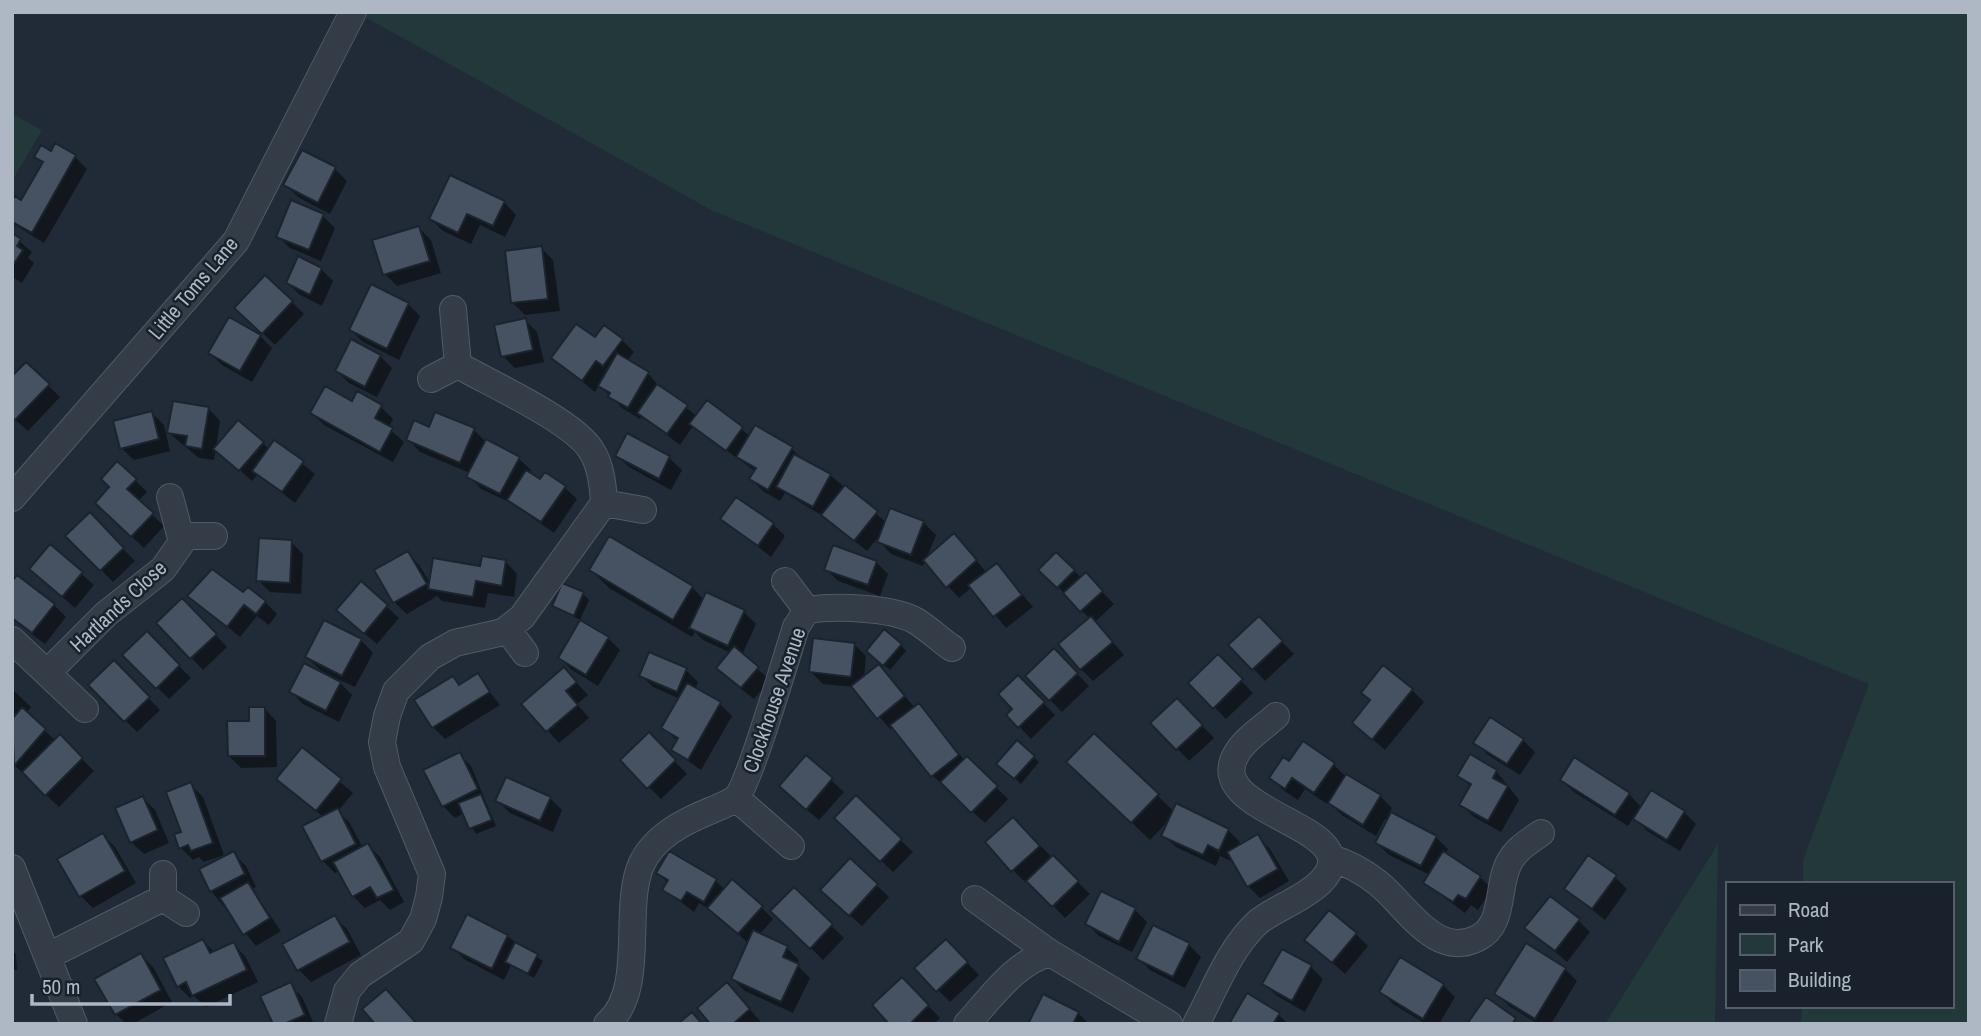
<svg xmlns="http://www.w3.org/2000/svg" width="1981" height="1036" viewBox="0 0 1981 1036" font-family="'Archivo Narrow',sans-serif">
  <style>
    .green { fill: #233839 }
    .shadow { fill: #0007 }
    .building { fill: #465261; stroke: #1b242e; stroke-width: 2 }
    .lines { fill: none; stroke-linecap: round; stroke-linejoin: round }
    .street-casing { stroke: #515a65; stroke-width: 28 }
    .street { stroke: #343d47; stroke-width: 26 }
    .labels { text-anchor: middle; dominant-baseline: central; stroke-width: 5; stroke-linejoin: round; paint-order: stroke }
    .street-label { font-size: 21px; fill: #aeb7c4; stroke: #19222c }
  </style>
  <rect width="100%" height="100%" fill="#202b37"/>
  <path class="green" d="M356,12H1969V1024H1801L1802,1006H1951V884H1803V860L1869,684L713,211Z
    M12,114L42,130L12,181Z
    M1718,844L1715,1024H1605Z"/>
  <path class="shadow" d="M303,152L335,169L347,181L330,214L298,197L286,185Z
    M52,153L75,157L87,169L44,243L12,223V203L22,202L44,164L36,156Z
    M292,202L323,216L335,228L321,261L290,248L278,236Z
    M504,202L516,215L505,237L480,225L471,244L443,231L431,219Z
    M419,228L431,240L441,273L397,286L385,274Z
    M12,235L32,252L28,258L34,263L22,283L12,277Z
    M541,248L553,260L560,311L525,315L513,303Z
    M321,269L333,281L322,306L300,295L288,283Z
    M292,302L304,314L275,345L249,320Z
    M408,304L420,316L399,360L363,342L351,330Z
    M525,320L537,332L544,362L515,368L503,356Z
    M260,336L272,348L252,382L222,365L210,353Z
    M595,340H622L634,352L627,361L648,373L659,387L697,416L707,403L750,436L792,449L805,462L830,475L886,522L891,510L924,523L936,535L926,560L966,548L987,573L997,565L1033,607L1006,628L972,587L959,598L925,561L923,566L891,554L879,541L881,534L867,551L826,518L785,493L780,501L763,491L751,479L756,472L693,426L680,445L642,416L640,419L622,408L599,385L595,392L553,358Z
    M380,356L392,368L377,397L349,383L337,371Z
    M26,364L60,397L28,431L12,417Z
    M358,394L381,407L393,419L388,428L404,442L393,462L324,425L312,413L353,403Z
    M208,408L220,421L216,448L263,443L269,449L275,442L315,474L295,503L258,474L252,481L216,449L214,460L199,458L169,433Z
    M152,413L164,425L170,451L134,460L121,448Z
    M430,429L474,430L485,441L518,458L531,470L529,474L541,481L564,487L577,499L554,533L513,504L481,489L469,476L470,473L420,452L408,439Z
    M627,436L669,458L682,470L671,490L629,467L617,455Z
    M118,463L147,492L138,501L164,526L144,548L109,515Z
    M90,515L135,561L113,582L68,536Z
    M722,519L773,524L785,536L771,557Z
    M291,542L303,554L301,594L270,592L258,580Z
    M50,546L94,585L75,608L31,569Z
    M407,553L419,565L431,584L505,561L517,574L514,597L488,593L485,608L442,601L437,596L407,614L394,602L376,571Z
    M1056,554L1082,578L1086,575L1114,604L1095,622L1124,655L1093,681L1081,669L1090,619L1041,570Z
    M876,562L888,574L880,596L838,581L826,569Z
    M591,570L692,587L704,600L744,612L756,624L742,655L770,680L754,699L730,680L731,653L703,640L695,632L692,637L609,588Z
    M12,584L54,605L66,617L45,644L12,619Z
    M361,584L399,618L377,644L350,621Z
    M583,594L589,600L580,620L554,606Z
    M243,595L265,602L277,614L269,625L257,616L240,637L190,596Z
    M182,600L227,647L203,670L158,623Z
    M1259,619L1294,654L1265,681L1231,645Z
    M147,634L191,678L169,699L125,655Z
    M608,638L620,650L598,686L572,670L560,658Z
    M361,640L373,653L355,687L335,678L352,695L339,722L303,704L291,692L324,674L307,657Z
    M854,644L866,656L864,678L879,666L915,708L918,705L930,717L964,760L967,758L1008,799L985,823L933,776L894,727L890,729L854,687L823,684L811,672Z
    M901,645L906,651L890,670L874,656Z
    M1054,650L1089,686L1062,712L1027,676Z
    M1218,657L1253,693L1226,719L1191,683Z
    M114,662L160,710L137,732L90,685Z
    M686,670L698,682L695,689L720,704L732,716L701,770L673,750L678,741L663,728L680,699L653,687L641,675Z
    M477,676L500,705L445,739L433,727L453,678L461,686Z
    M1018,677L1055,715L1031,739L1008,715L1014,709Z
    M575,681L588,695L577,704L589,718L559,743L524,704Z
    M12,689L31,707L26,713L56,741L60,737L94,771L59,807L12,763Z
    M1412,690L1424,702L1385,750L1354,723Z
    M1177,700L1214,738L1189,761L1153,723Z
    M264,708L276,721L277,767L241,768L229,756L251,723Z
    M649,735L687,774L661,799L622,760Z
    M1523,740L1535,752L1520,775L1488,755L1476,743Z
    M302,750L353,793L338,811L349,822L363,848L368,845L380,857L404,902L390,910L380,900L365,908L353,896L340,870L335,873L323,861V817L279,779Z
    M459,754L471,766L496,826L476,834L464,813L455,818L443,806Z
    M806,757L844,792L819,820L793,798Z
    M1034,757L1039,762L1021,784L1004,769Z
    M1290,764L1334,765L1346,777L1380,796L1392,808L1389,813L1436,837L1448,849L1445,855L1480,877L1492,889L1478,910L1471,905L1465,913L1425,883L1430,875L1389,855L1377,843L1388,821L1385,819L1376,836L1342,815L1328,802L1327,804L1305,789L1298,800L1283,790L1271,778Z
    M1496,771L1519,800L1501,832L1474,817L1461,805L1471,787L1460,776Z
    M1087,780L1157,795L1174,812L1228,830L1240,842L1237,848L1258,836L1270,849L1289,881L1260,898L1248,886L1233,859L1231,861L1220,856L1216,866L1176,847L1163,835L1170,819L1150,840Z
    M1562,780L1629,794L1642,808L1684,812L1696,824L1680,851L1647,831L1634,817L1628,826L1574,792Z
    M190,784L203,797L224,855L204,862L199,857L193,860L181,848Z
    M143,798L155,810L169,843L144,854L131,842Z
    M550,798L562,810L553,832L510,813L497,800Z
    M856,798L913,852L893,872L837,818Z
    M1025,831L1090,894L1065,918L1028,880L1025,882L1013,870Z
    M103,835L115,847L136,883L93,908L81,896Z
    M670,853L716,881L725,890L761,907L773,919L759,935L787,948L799,960L797,965L810,978L793,1013L745,991L733,979L749,944L713,911L699,903L694,912L665,890L668,883L658,873Z
    M234,854L246,866L256,887L252,889L281,931L256,946L211,891Z
    M850,860L889,897L862,926L835,902Z
    M1615,877L1627,889L1605,920L1566,889Z
    M794,889L844,938L823,960L773,911Z
    M1102,893L1135,910L1147,922L1132,952L1099,936L1087,924Z
    M335,917L347,929L361,955L311,982L299,970Z
    M1578,920L1590,932L1567,962L1527,928Z
    M1356,934L1368,946L1345,974L1307,940Z
    M507,936L543,961L534,978L511,965L504,980L464,959L452,947Z
    M203,941L215,953L233,944L245,956L258,982L206,1007L194,996L190,998L178,986Z
    M946,941L979,975L950,1002L917,969Z
    M1189,945L1201,957L1185,988L1150,970L1138,958Z
    M12,950L16,954L17,970H12Z
    M141,955L153,967L172,1002L133,1024H126L116,1014L97,979Z
    M1311,967L1323,979L1305,1012L1277,996L1264,984Z
    M1565,969L1577,981L1551,1024H1538L1509,1006L1497,994Z
    M902,979L940,1018L934,1024H892Z
    M290,985L302,997L314,1024H275Z
    M1443,985L1455,997L1439,1024H1426L1393,1004L1381,991Z
    M739,997L761,1022L712,1024Z
    M1078,1013L1089,1024H1030Z
    M1279,1015L1288,1024H1231Z"/>
  <path class="building" d="M55,143L76,155L32,233L12,222V200L15,196L21,200L43,162L34,157L41,145L51,151Z
    M302,150L336,167L318,203L283,185Z
    M450,175L505,201L493,226L467,214L458,233L429,219Z
    M291,200L324,214L309,250L276,237Z
    M419,226L430,261L383,275L372,240Z
    M12,233L21,239L17,246L23,250L12,267Z
    M542,246L548,299L511,303L505,251Z
    M298,256L322,268L310,295L286,283Z
    M265,275L293,301L262,334L234,308Z
    M371,284L409,303L387,349L349,330Z
    M229,317L261,335L240,371L208,353Z
    M526,318L533,350L501,357L494,325Z
    M576,324L595,337L604,325L623,339L603,366L596,361L582,381L551,358Z
    M351,339L381,355L365,387L335,371Z
    M617,353L649,372L628,408L608,397L610,393L598,386Z
    M26,362L50,384L15,420L12,418V376Z
    M657,384L688,405L667,434L637,413Z
    M325,386L352,401L357,391L382,405L375,418L393,428L380,452L310,413Z
    M707,400L743,427L726,451L689,424Z
    M173,401L209,407L202,449L185,446L187,436L167,433Z
    M152,411L159,439L120,449L113,421Z
    M435,412L475,428L460,463L406,440L414,420L429,427Z
    M238,420L264,442L239,471L213,449Z
    M755,425L793,447L768,490L749,479L756,468L736,457Z
    M627,433L670,456L659,479L615,456Z
    M486,439L520,457L500,494L466,477Z
    M274,440L304,461L282,492L252,471Z
    M794,454L831,474L813,507L776,487Z
    M117,461L137,479L127,489L154,513L131,537L95,503L109,487L101,479Z
    M526,470L540,479L545,472L566,486L541,522L507,500Z
    M845,485L878,511L854,541L821,515Z
    M736,497L774,523L758,546L720,519Z
    M890,508L924,521L911,555L877,542Z
    M90,512L124,548L100,571L65,536Z
    M954,533L977,560L946,588L923,560Z
    M609,536L693,586L673,620L589,570Z
    M259,538L292,540L290,583L256,581Z
    M50,544L83,572L62,597L29,569Z
    M833,545L877,561L868,585L824,570Z
    M408,551L427,584L393,603L374,570Z
    M1056,552L1075,570L1057,588L1038,570Z
    M482,556L506,560L502,586L476,581L473,597L428,589L433,558L480,566Z
    M997,563L1022,595L993,617L968,585Z
    M212,569L243,592L248,587L266,601L256,614L244,605L227,627L187,596Z
    M1086,572L1103,591L1080,612L1063,593Z
    M17,575L55,604L32,633L12,618V581Z
    M361,581L388,605L364,634L336,610Z
    M562,583L584,592L574,616L552,606Z
    M706,592L745,610L728,646L689,628Z
    M182,598L217,634L190,659L156,623Z
    M1091,616L1113,642L1080,670L1058,644Z
    M1259,616L1283,641L1252,670L1228,645Z
    M324,620L362,639L342,676L305,657Z
    M580,620L609,637L586,675L558,658Z
    M884,629L902,644L883,666L866,651Z
    M147,631L180,665L156,689L122,655Z
    M813,638L855,643L851,677L809,672Z
    M734,646L759,667L741,688L716,668Z
    M1054,648L1078,673L1049,701L1025,676Z
    M649,652L687,668L677,692L639,676Z
    M1218,654L1243,679L1213,709L1188,683Z
    M114,660L150,697L124,722L88,685Z
    M304,663L341,682L326,711L289,692Z
    M879,664L905,696L877,719L851,686Z
    M1383,665L1413,689L1372,740L1352,723L1370,700L1361,693Z
    M564,667L577,682L566,691L578,705L546,732L521,704Z
    M478,673L490,692L432,728L414,700L453,676L459,685Z
    M1018,675L1045,702L1018,728L1006,715L1012,709L998,694Z
    M687,683L721,702L688,760L671,750L678,738L661,728Z
    M1177,698L1203,725L1176,750L1150,723Z
    M919,703L959,755L931,777L890,725Z
    M22,707L46,729L14,766L12,719Z
    M249,707H265V756H228L227,721H249Z
    M1490,717L1524,739L1507,764L1473,743Z
    M649,732L676,760L647,789L620,760Z
    M1094,733L1159,794L1131,823L1066,762Z
    M60,734L83,758L45,796L22,772Z
    M1017,740L1035,756L1014,779L996,764Z
    M1303,741L1335,763L1314,793L1292,778L1285,789L1269,778L1283,757L1289,761Z
    M302,747L342,779L316,811L276,779Z
    M460,752L478,789L442,807L423,770Z
    M1470,754L1497,770L1493,778L1508,786L1488,821L1459,805L1471,784L1457,776Z
    M806,755L833,778L806,810L779,786Z
    M967,756L998,786L971,813L940,782Z
    M1574,757L1630,793L1615,815L1560,780Z
    M1346,774L1381,795L1363,825L1328,803Z
    M506,777L551,797L540,821L495,801Z
    M191,782L213,843L191,851L188,845L179,849L174,834L181,832L166,792Z
    M1651,790L1685,811L1667,840L1633,819Z
    M481,794L492,820L469,829L458,803Z
    M856,795L902,839L880,862L834,818Z
    M143,796L158,830L130,843L115,808Z
    M1176,803L1229,829L1219,851L1208,845L1203,855L1161,836Z
    M338,808L356,844L321,862L302,826Z
    M1391,812L1437,836L1421,866L1375,843Z
    M1013,817L1040,846L1011,872L985,842Z
    M103,833L125,871L79,897L57,859Z
    M1258,834L1278,869L1247,887L1227,852Z
    M368,843L394,890L377,898L370,887L352,897L333,862Z
    M234,851L245,874L210,892L199,869Z
    M669,851L717,879L704,902L687,892L681,901L662,890L668,880L656,873Z
    M1443,851L1481,876L1466,899L1458,895L1453,902L1423,883Z
    M1053,855L1079,881L1052,907L1026,881Z
    M1588,855L1617,875L1592,909L1564,889Z
    M850,858L878,884L849,916L820,890Z
    M732,879L763,906L738,934L707,908Z
    M248,882L270,918L243,935L220,898Z
    M794,887L833,924L810,949L770,911Z
    M1101,891L1136,908L1119,942L1085,924Z
    M1550,896L1580,919L1555,951L1524,928Z
    M1329,910L1357,933L1332,963L1304,940Z
    M467,914L508,935L492,969L450,948Z
    M335,915L350,942L297,971L282,944Z
    M1153,925L1190,943L1173,977L1136,959Z
    M753,930L788,946L783,957L799,964L781,1002L731,979Z
    M203,939L210,953L234,942L247,970L192,996L186,982L177,987L163,958Z
    M946,939L968,962L936,992L914,968Z
    M515,942L538,954L528,974L505,962Z
    M1526,943L1566,968L1535,1019L1494,994Z
    M1282,949L1312,965L1292,1001L1262,984Z
    M141,953L161,990L115,1015L94,979Z
    M1400,957L1444,984L1423,1019L1379,992Z
    M902,977L929,1005L910,1024H889L872,1005Z
    M291,982L305,1015L284,1024H273L260,996Z
    M727,982L750,1009L733,1024H710L697,1008Z
    M386,989L417,1024H375L362,1009Z
    M1247,993L1280,1013L1273,1024H1229Z
    M1043,994L1079,1012L1073,1024H1028Z
    M1486,997L1516,1018L1512,1024H1467Z
    M692,1012L702,1024H678L686,1017Z"/>
  <g class="lines">
    <defs>
      <path id="street" d="M431,379L458,365
        M12,498L236,241L353,12
        M604,503L643,510
        M182,536H214
        M785,581L807,610
        M507,629L525,653
        M12,640L85,709
        M47,673L106,614L163,569L182,542L170,497
        M736,798L791,846
        M1331,858C1348,863 1364,872 1378,883C1406,905 1435,960 1478,938C1506,924 1496,884 1510,861C1517,848 1530,841 1541,833
        M12,868L74,1024
        M163,874V898
        M975,899L1050,953L1169,1024
        M48,956L163,898L186,913
        M338,1024L347,991L360,975L411,941L423,919L429,897L432,874L387,767L382,742L387,716L396,691L430,657L455,643L503,632L522,617L604,503C603,485 601,465 591,450C573,421 491,384 458,365L453,309
        M607,1024C647,990 622,910 641,865C654,836 685,821 712,810C719,807 730,803 736,798C748,787 788,652 796,627L807,610C835,606 891,607 916,621C929,629 940,640 952,648
        M967,1024C990,999 1016,961 1050,953
        M1196,1024C1214,991 1229,949 1257,923C1274,907 1334,889 1331,859C1327,821 1204,806 1237,753C1245,739 1264,727 1276,716"/>
    </defs>
    <use href="#street" class="street-casing"/>
    <use href="#street" class="street"/>
  </g>
  <g class="labels">
    <g class="street-label">
      <text transform="translate(193 288) rotate(-50)">Little Toms Lane</text>
      <text transform="translate(118 606) rotate(-43)">Hartlands Close</text>
      <text transform="translate(774 700) rotate(-71)">Clockhouse Avenue</text>
    </g>
  </g>
  <rect width="1981" height="1036" fill="none" stroke="#aeb7c4" stroke-width="28"/>
  <rect x="1726" y="882" width="228" height="126" fill="#19222c" stroke="#555e69" stroke-width="2"/>
  <rect x="1740" y="905" width="35" height="10" fill="#343d47" stroke="#555e69" stroke-width="2"/>
  <text x="1788" y="917" font-size="21" fill="#aeb7c4">Road</text>
  <rect x="1740" y="934" width="35" height="21" fill="#233839" stroke="#555e69" stroke-width="2"/>
  <text x="1788" y="952" font-size="21" fill="#aeb7c4">Park</text>
  <rect x="1740" y="970" width="35" height="21" fill="#465261" stroke="#555e69" stroke-width="2"/>
  <text x="1788" y="987" font-size="21" fill="#aeb7c4">Building</text>
  <path d="M32 994v10h198v-10" fill="none" stroke="#aeb7c4" stroke-width="3.5"/>
  <text x="42" y="994" font-size="21" fill="#aeb7c4" stroke="#19222c" stroke-width="5" paint-order="stroke">50 m</text>
</svg>
